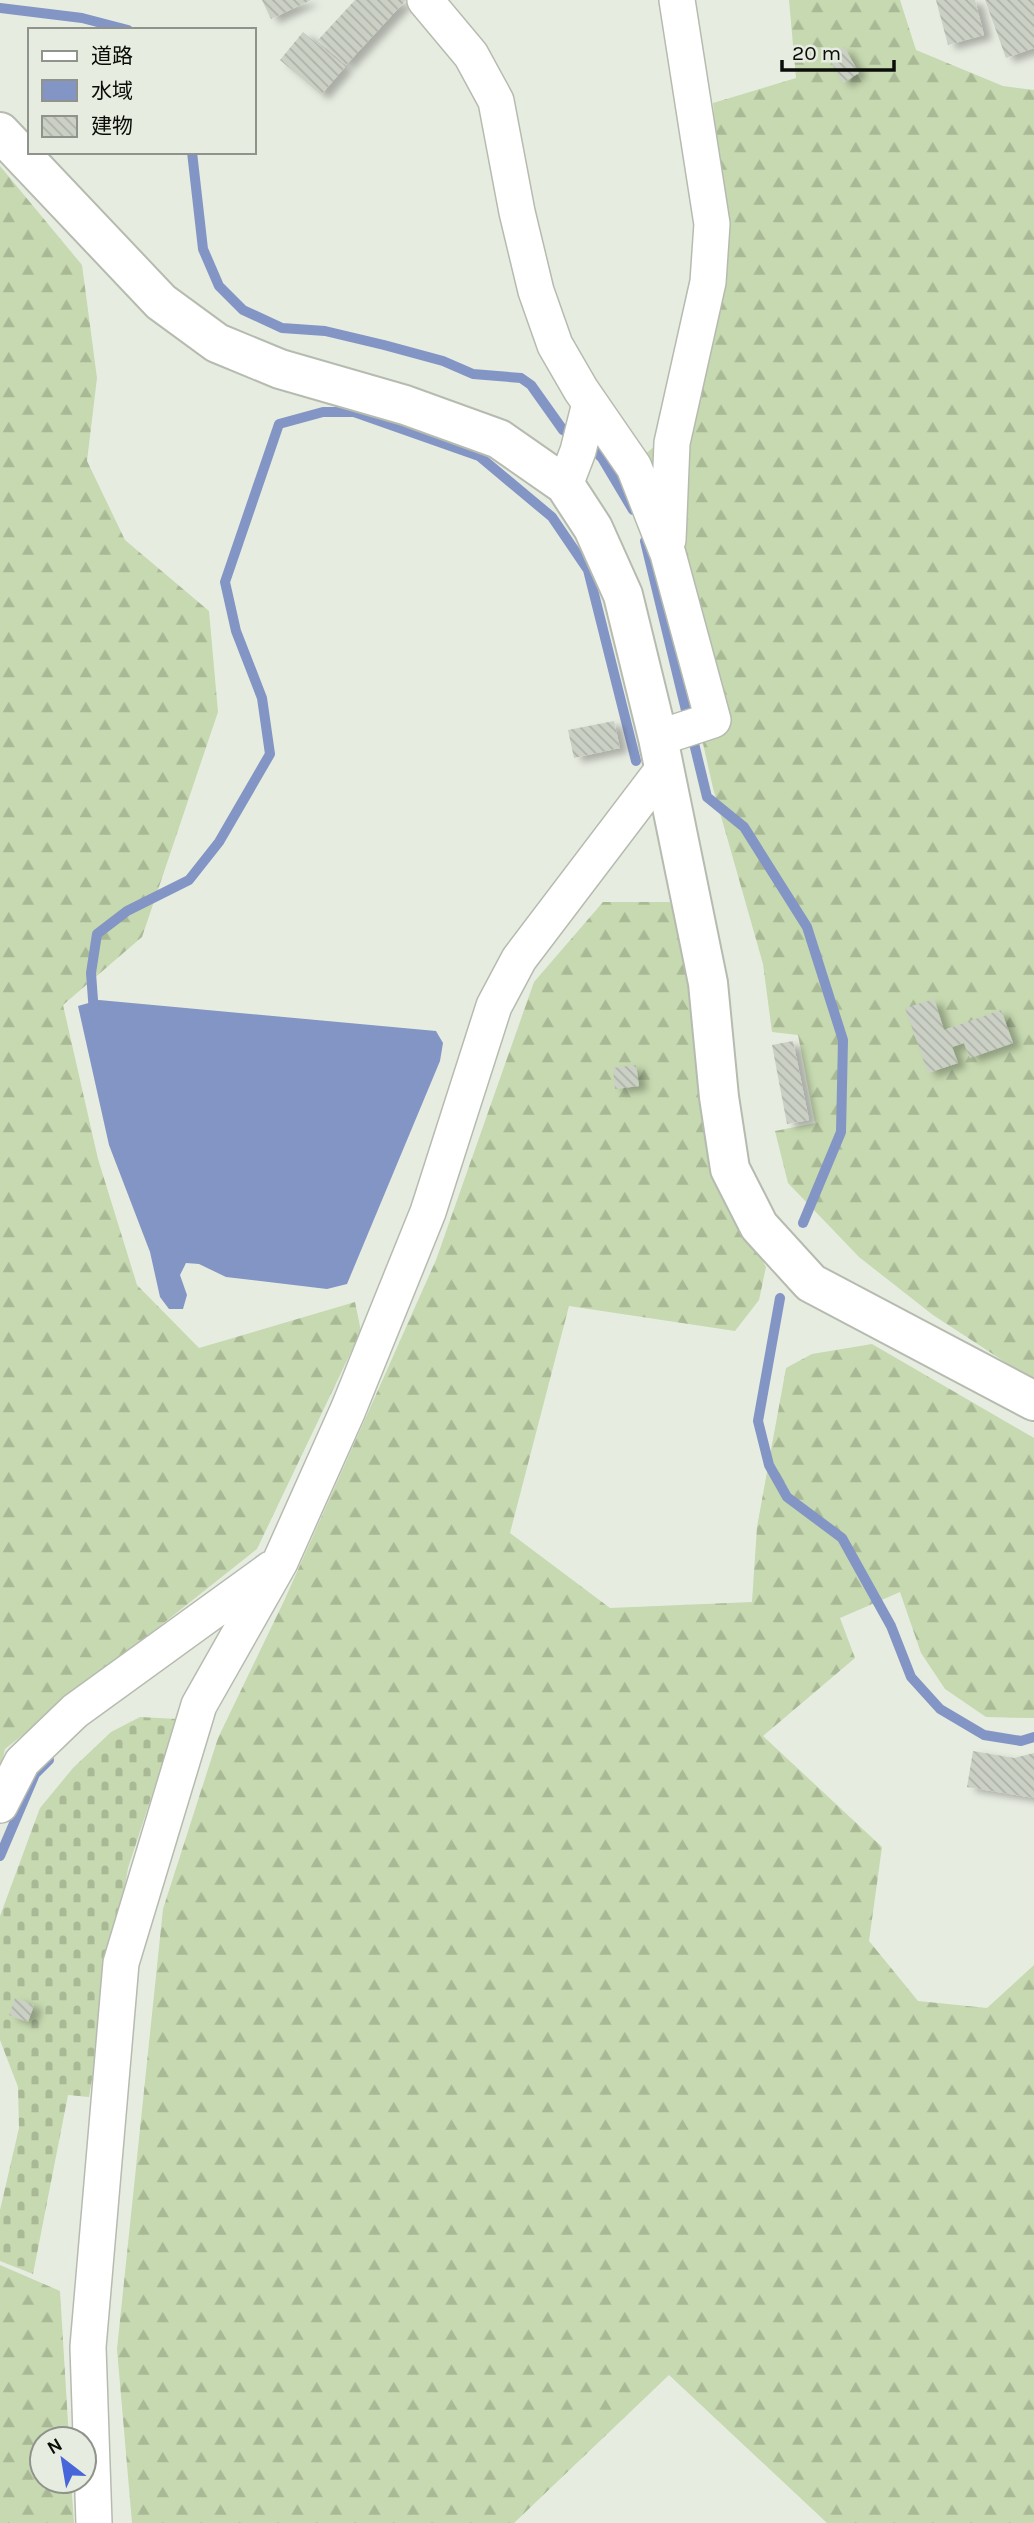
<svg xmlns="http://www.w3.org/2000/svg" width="1034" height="2523" viewBox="0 0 1034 2523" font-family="Karla,'Noto Sans JP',sans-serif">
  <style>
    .forest { fill: url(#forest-firs) }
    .cemetery { fill: url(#cemetery-stones) }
    .water { fill: #8395c4 }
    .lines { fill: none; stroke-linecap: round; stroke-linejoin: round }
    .stream { stroke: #8395c4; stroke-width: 10 }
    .building { fill: url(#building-back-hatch); filter: url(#shadow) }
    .minor-casing { stroke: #b6bbb0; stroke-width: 38 }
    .tertiary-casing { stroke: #b6bbb0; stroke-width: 42 }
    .minor { stroke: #fff; stroke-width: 35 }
    .tertiary { stroke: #fff; stroke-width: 38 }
  </style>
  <defs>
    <pattern id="forest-firs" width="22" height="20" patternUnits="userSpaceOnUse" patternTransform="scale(1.75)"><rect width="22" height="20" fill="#c6d9b0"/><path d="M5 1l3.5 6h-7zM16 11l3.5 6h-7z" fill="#a9b996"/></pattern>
    <pattern id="cemetery-stones" width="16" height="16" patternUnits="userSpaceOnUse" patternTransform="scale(1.75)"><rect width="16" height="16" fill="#c6d9b0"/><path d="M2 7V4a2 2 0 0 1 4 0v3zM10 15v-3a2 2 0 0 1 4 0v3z" fill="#a9b996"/></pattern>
    <pattern id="building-back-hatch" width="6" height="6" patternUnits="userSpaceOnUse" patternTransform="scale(1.75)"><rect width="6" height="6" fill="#cbd0c5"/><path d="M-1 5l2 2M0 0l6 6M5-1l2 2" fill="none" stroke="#adb1a8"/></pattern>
    <filter id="shadow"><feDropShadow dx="8" dy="4.5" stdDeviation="3.5" flood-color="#0004"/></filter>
  </defs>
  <rect width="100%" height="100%" fill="#e7ece1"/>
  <path class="forest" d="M789,0H900L916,50L1003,86L1034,90V1381L933,1315L859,1257L788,1183L775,1131L815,1123L798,1035L772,1032L763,964L713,788L639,459L686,421L726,249L713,103L796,78Z
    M0,166L82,265L97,378L87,461L125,540L209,611L218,712L142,937L63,1005L98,1159L137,1285L199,1348L355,1302L361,1331L257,1549L5,1749L0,1771Z
    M603,902H670L693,975L714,1174L766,1267L759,1300L735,1331L569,1306L510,1533L610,1608L752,1602L757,1527L786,1368L812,1354L872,1344L1034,1438V1718L986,1717L945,1689L921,1653L900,1592L840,1618L855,1658L763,1736L882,1847L869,1941L918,2001L987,2008L1034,1965V2523H827L669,2375L514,2523H132L117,2349L163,1909L218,1738L284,1601L436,1260L534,982Z
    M0,2265L60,2291L69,2439H42V2481H71L74,2523H0Z"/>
  <path class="cemetery" d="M140,1717L177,1719L128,1868L89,2097L68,2095L33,2274L0,2261V2210L19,2128L18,2087L0,2040V1916L40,1808L73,1768L111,1732Z"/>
  <path class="water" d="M99,1000L436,1031L443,1043L440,1061L347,1284L327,1289L226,1277L199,1264L186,1263L180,1275L187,1295L183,1309H169L160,1297L150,1252L109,1145L78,1006Z"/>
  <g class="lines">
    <path class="stream" d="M0,8L82,18L128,30
      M192,152L203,249L219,286L243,310L282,328L325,331L384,345L443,361L473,374L521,378L531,385L563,430L592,448L602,458L633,510
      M645,541L707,797L744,827L807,927L843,1040L841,1132L803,1223
      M94,1013L91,973L97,934L127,911L189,880L219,842L270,754L262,698L236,631L225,582L279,424L323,412H354L479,456L552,517L588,570L636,761
      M780,1298L758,1421L769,1465L787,1497L842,1538L891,1626L911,1677L940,1709L984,1735L1021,1741L1034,1737
      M0,1856L35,1774L49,1760"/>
  </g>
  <path class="building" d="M262,0H311L271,19Z
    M355,0H406L346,65L318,40Z
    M936,0H975L984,35L948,45Z
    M985,0H1034V48L1006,58Z
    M303,32L345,67L321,95L280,60Z
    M844,47L859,73L843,83L828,57Z
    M614,721L620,748L574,758L568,730Z
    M934,999L944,1030L1001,1010L1013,1043L970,1058L964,1043L952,1047L958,1063L928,1073L905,1008Z
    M793,1041L809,1120L787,1124L772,1045Z
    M636,1065L639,1086L615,1089L613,1068Z
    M973,1751L1014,1758L1034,1753V1798L967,1787Z
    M15,1998L34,2005L28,2022L9,2015Z"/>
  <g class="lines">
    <defs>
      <path id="minor" d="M425,0L471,55L496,101L517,212L536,291L555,345L581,390L634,467L668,554L713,720L658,738
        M565,485L578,451L590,403
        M668,540L672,443L708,282L712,224L677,0
        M0,1805L22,1762L75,1711L271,1569
        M94,2523L88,2347L121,1963L199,1705L280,1562L348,1410L428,1212L494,1006L519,959L664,768"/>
      <path id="tertiary" d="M0,132L161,302L217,343L280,369L405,405L499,439L565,485L593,528L623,595L658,738L708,983L719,1097L730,1169L759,1226L811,1283L1034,1401"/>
    </defs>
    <use href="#minor" class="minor-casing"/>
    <use href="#tertiary" class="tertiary-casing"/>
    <use href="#minor" class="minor"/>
    <use href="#tertiary" class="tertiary"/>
  </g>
  <rect x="28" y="28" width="228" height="126" fill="#e7ece1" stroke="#8f938b" stroke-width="2"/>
  <rect x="42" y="51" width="35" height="10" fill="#ffffff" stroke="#8f938b" stroke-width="2"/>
  <text x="91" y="63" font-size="21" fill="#0b0d09">道路</text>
  <rect x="42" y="80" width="35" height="21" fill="#8395c4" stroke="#8f938b" stroke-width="2"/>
  <text x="91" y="98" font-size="21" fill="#0b0d09">水域</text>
  <rect x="42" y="116" width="35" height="21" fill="url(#building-back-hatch)" stroke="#8f938b" stroke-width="2"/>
  <text x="91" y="133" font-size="21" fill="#0b0d09">建物</text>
  <g transform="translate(63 2460) rotate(329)"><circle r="33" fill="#e7ece1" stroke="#8f938b" stroke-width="2"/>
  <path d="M0-5L12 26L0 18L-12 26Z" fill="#4766d9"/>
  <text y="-10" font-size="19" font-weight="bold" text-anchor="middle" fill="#0b0d09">N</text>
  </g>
  <path d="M782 60v10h112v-10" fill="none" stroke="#0b0d09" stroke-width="3.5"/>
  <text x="792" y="60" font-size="21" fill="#0b0d09" stroke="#e7ece1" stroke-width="5" paint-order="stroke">20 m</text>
</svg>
